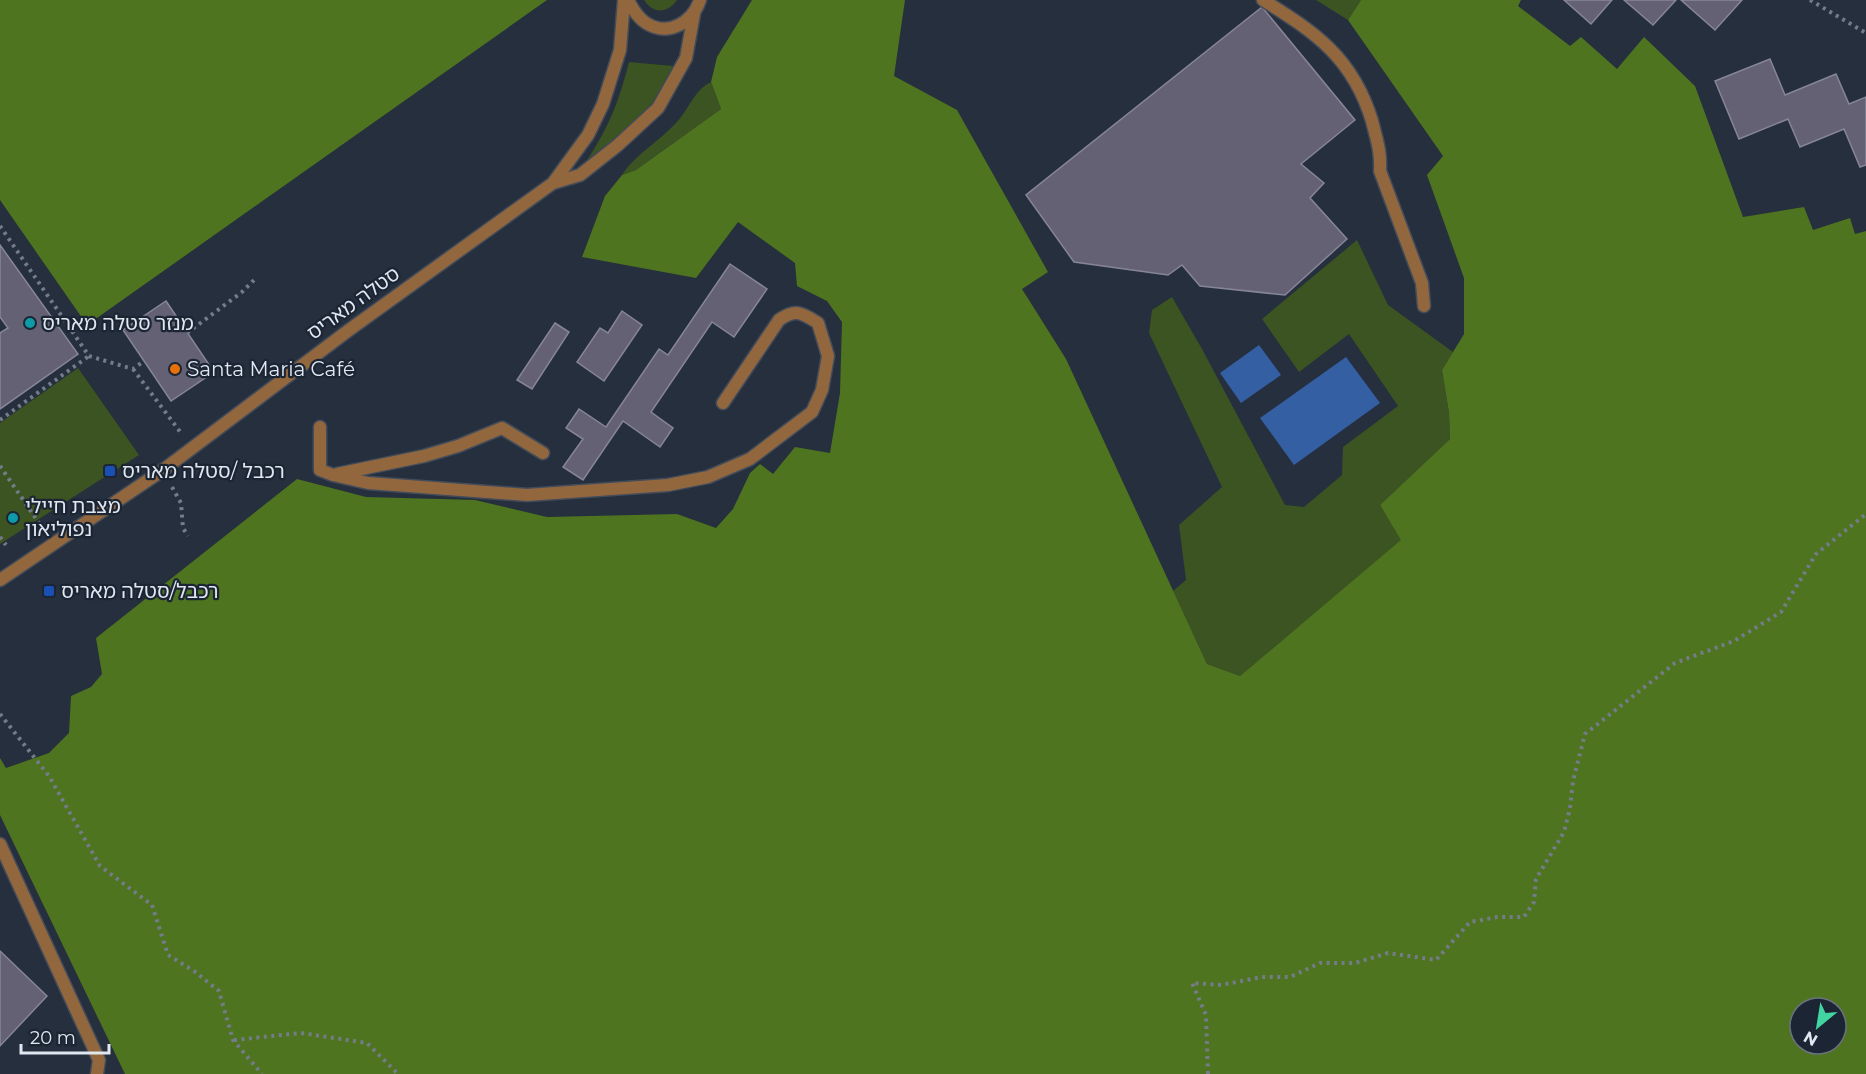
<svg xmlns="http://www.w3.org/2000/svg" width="1866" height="1074" viewBox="0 0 1866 1074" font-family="Montserrat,'Noto Sans Hebrew',sans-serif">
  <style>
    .green { fill: #3c5421 }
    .forest { fill: #4f7420; fill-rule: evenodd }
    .water { fill: #355fa3 }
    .building { fill: #646174; stroke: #878598; stroke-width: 1.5 }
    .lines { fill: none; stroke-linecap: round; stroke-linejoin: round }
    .service-casing { stroke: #434c5a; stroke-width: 15 }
    .tertiary-casing { stroke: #434c5a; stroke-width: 15 }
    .path { stroke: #737c88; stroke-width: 4; stroke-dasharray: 3 4.5; stroke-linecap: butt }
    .service { stroke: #93673d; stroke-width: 12 }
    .tertiary { stroke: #93673d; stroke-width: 12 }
    .culture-dot { fill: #0f9aa8; stroke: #1b2533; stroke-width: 2 }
    .food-dot { fill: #e8710a; stroke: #1b2533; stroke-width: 2 }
    .transit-dot { fill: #1a4fb4; stroke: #1b2533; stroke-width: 2 }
    .labels { text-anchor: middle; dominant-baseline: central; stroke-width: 4.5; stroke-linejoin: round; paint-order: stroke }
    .street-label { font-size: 20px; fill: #e0e7f0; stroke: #1b2533 }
    .poi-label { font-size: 20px; fill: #e0e7f0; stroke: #1b2533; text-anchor: start }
  </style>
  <rect width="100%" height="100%" fill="#252f3d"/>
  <path class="green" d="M644,0H677C668,13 654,15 644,0Z
    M1316,0H1361L1348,20Z
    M629,62L673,66L653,102L633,124L587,160C609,127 619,101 629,62Z
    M711,82L721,109L636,170L622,175C637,152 664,139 681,117C691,104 696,89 711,82Z
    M1357,240L1388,305L1453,352L1442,370L1449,413L1450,439L1380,505L1402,540L1240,676L1207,664L1173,591L1186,580L1179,525L1222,487L1149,333L1152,310L1172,297L1202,349L1285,505L1304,507L1342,475L1343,447L1398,406L1349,334L1299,372L1262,319Z
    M78,368L139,455L0,544V423Z"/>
  <path class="forest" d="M0,0H547L87,325L0,200Z
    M752,0H905L894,76L957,110L1048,272L1022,289L1066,359L1207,664L1240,676L1401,540L1380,505L1450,439L1449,413L1442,370L1464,334V278L1427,175L1443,156L1348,20L1361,0H1521L1518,6L1570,46L1581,37L1617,69L1644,37L1695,86L1743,217L1804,207L1813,230L1850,218L1855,234L1866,231V1074H125L0,815V758L6,768L49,753L69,733L71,696L91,687L102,674L96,638L297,479L366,497L475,500L547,517L677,514L716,528L733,509L750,473L760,464L773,474L795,447L830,453L840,393L842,322L827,301L797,286L795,263L738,222L696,278L582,257L605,196L622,175L636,170L721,109L711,82L717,57ZM1800,1008H1836V1044H1800Z"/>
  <path class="water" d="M1259,345L1281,375L1241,403L1220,373Z
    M1346,357L1380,403L1294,465L1260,418Z"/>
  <path class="building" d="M1564,0H1612L1591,24Z
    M1624,0H1676L1653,25Z
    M1681,0H1742L1715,30Z
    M1262,7L1355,120L1301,164L1324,183L1310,198L1347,239L1285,295L1200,286L1182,265L1168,275L1074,262L1026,195Z
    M1770,59L1785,95L1836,74L1849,104L1866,97V165L1860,167L1844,129L1800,147L1788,119L1739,139L1715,81Z
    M0,245L78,354L0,409V333L8,328L0,317Z
    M730,264L767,289L734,337L712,322L651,412L673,428L660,447L623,421L583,480L563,467L583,439L566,428L579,409L606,427L659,349L668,355Z
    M166,301L214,372L171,401L123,330Z
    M622,311L642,325L604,381L577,362L600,328L608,333Z
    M555,323L569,332L532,389L517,380Z
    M0,951L47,996L0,1046Z"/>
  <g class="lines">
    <defs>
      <path id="service" d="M1263,0C1316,33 1353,58 1372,121C1377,141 1381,151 1380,171L1422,283L1424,306
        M320,427V470L333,475L368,483L527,495L668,485L708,477L750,459L812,412L822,390L828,356L818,323C802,313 796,308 779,320L723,403
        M337,474L424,456L458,446L502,428L543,453
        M0,844L99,1060L97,1074"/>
      <path id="tertiary" d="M628,0C632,8 638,18 646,23C668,37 692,23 700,0
        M553,183L580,175L618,145L658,108L686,58L694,14
        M0,580L163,470L349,330L553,183L588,135L603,104L620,50L624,0"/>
    </defs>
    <use href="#service" class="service-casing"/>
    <use href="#tertiary" class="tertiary-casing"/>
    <path class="path" d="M1810,0L1866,33
      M0,226L89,356L133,369L144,361
      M187,333L242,292L254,280
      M133,369L181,433
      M0,420L89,356
      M0,466L39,523
      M172,487L181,503L183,528L188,536
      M0,537L6,545
      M0,714L49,776L100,866L152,905L168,955L194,971L219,991L233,1040L262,1074
      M234,1040L301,1033L367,1043L398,1074
      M1208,1074L1206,1015L1192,983L1221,985L1262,977H1290L1320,963H1355L1388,953L1436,960L1470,922L1498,917H1524L1534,902L1536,879L1564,832L1570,808L1573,781L1585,734L1675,663L1734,641L1781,612L1816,554L1866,514"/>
    <use href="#service" class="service"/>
    <use href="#tertiary" class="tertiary"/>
  </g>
  <g class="culture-dot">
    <circle cx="30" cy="323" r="6"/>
    <circle cx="13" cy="518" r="6"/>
  </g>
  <circle class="food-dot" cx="175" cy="369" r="6"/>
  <g class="transit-dot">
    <rect x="104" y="465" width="12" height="12" rx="3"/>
    <rect x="43" y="585" width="12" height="12" rx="3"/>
  </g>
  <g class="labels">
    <g class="street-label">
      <text transform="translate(353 303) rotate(-36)">סטלה מאריס</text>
    </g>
    <g class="poi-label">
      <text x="42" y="323">מנזר סטלה מאריס</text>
      <text x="187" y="369">Santa Maria Café</text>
      <text x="122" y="471">רכבל /סטלה מאריס</text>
      <text x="25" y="506">מצבת חיילי<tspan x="25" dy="23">נפוליאון</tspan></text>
      <text x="61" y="591">רכבל/סטלה מאריס</text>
    </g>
  </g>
  <g transform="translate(1818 1026) rotate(210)"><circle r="28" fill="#1b2533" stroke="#6a737f" stroke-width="1.5"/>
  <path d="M0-4.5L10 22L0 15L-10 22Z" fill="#42d4a1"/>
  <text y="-9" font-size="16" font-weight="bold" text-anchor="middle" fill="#e0e7f0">N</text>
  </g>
  <path d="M21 1044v9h88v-9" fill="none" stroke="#e0e7f0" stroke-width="3"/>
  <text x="30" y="1044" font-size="18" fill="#e0e7f0" stroke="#1b2533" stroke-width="4.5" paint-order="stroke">20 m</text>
</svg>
